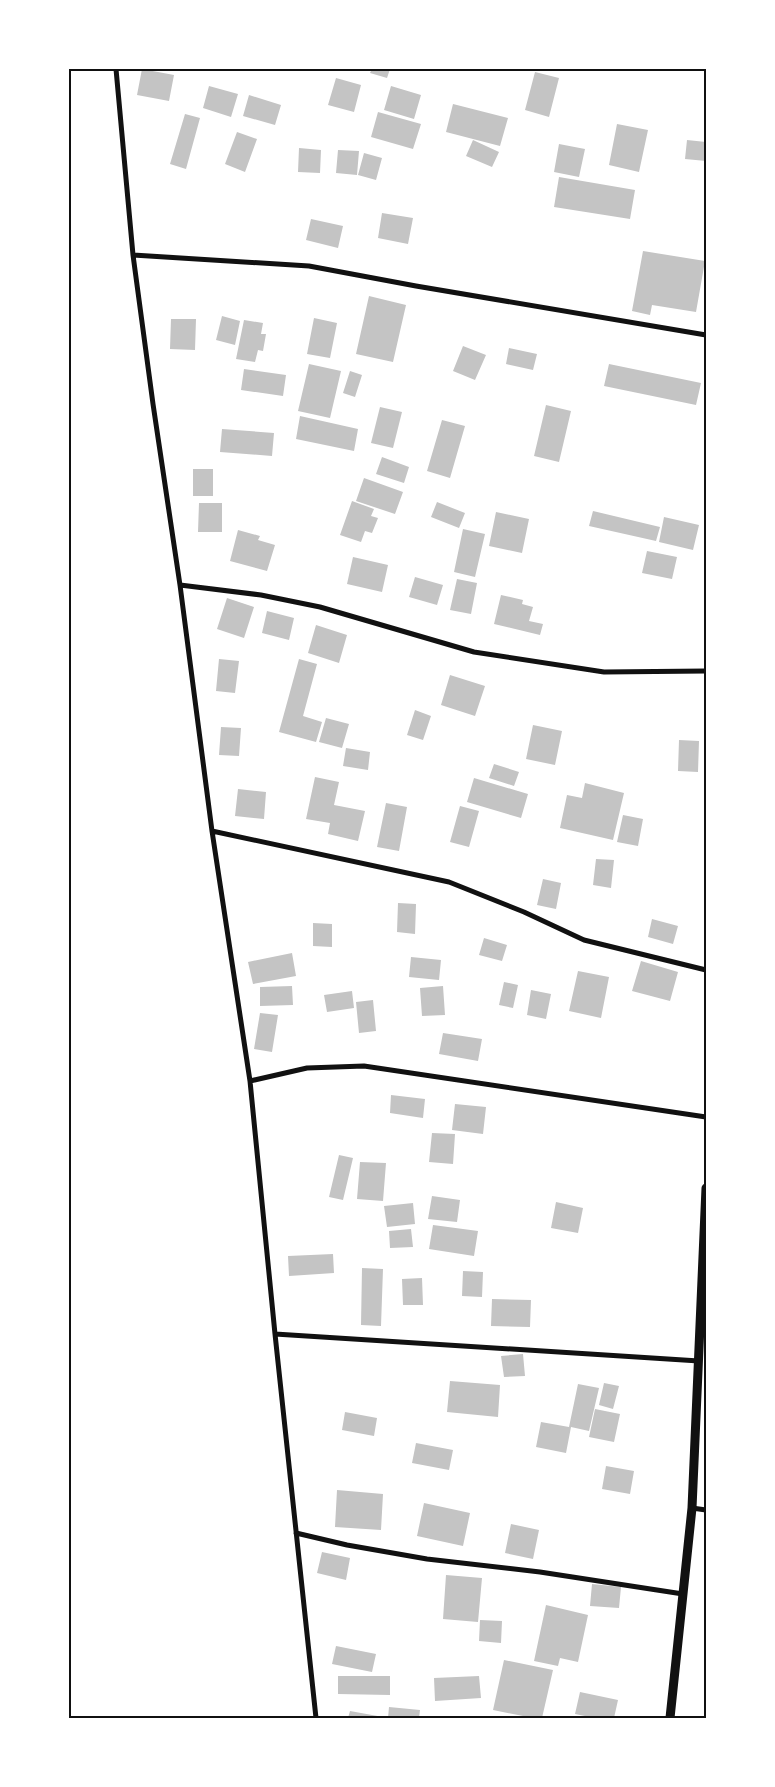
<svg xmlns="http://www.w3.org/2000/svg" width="775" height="1787" viewBox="0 0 775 1787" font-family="Jost,sans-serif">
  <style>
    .building { fill: #c4c4c4 }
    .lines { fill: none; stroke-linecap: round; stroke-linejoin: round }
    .minor { stroke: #111; stroke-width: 5 }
    .tertiary { stroke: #111; stroke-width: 9 }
    .neatline { fill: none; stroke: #111; stroke-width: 2 }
  </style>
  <rect width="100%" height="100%" fill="#fff"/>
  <path class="building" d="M142,69L174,75L169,101L137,95Z
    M372,69H390L387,78L370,73Z
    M535,72L559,78L549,117L525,110Z
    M336,78L361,85L354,112L328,105Z
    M209,86L238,94L231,117L203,108Z
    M391,86L421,95L414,119L384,110Z
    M249,95L281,105L275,125L243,116Z
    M453,104L508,118L500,146L446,132Z
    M378,112L421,124L413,149L371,137Z
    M185,114L200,118L186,169L170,164Z
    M617,124L648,130L639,172L609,165Z
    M237,132L257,139L245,172L225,164Z
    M473,140L499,152L492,167L466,156Z
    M687,140L706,142V161L685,159Z
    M559,144L585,149L579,177L554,172Z
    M299,148L321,150L320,173L298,172Z
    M338,150L359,151L357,175L336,173Z
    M364,153L382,158L376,180L358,175Z
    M559,177L635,190L630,219L554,207Z
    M382,213L413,218L408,244L378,238Z
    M311,219L343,226L338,248L306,240Z
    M643,251L705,261L696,312L652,305L650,315L632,311Z
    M369,296L406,305L393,362L356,354Z
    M222,316L240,321L235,345L216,340Z
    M314,318L337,323L330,358L307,354Z
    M171,319H196L195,350L170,349Z
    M244,320L263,323L261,334H266L263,351L258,350L255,362L236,359Z
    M463,346L486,355L475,380L453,371Z
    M509,348L537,354L533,370L506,364Z
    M309,364L341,371L330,418L298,411Z
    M609,364L701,383L696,405L604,386Z
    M244,369L286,375L283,396L241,390Z
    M350,371L362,375L355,397L343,393Z
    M546,405L571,411L559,462L534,456Z
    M380,407L402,412L393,448L371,443Z
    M300,416L358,429L354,451L296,439Z
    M442,420L465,426L450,478L427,471Z
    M222,429L274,433L272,456L220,452Z
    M382,457L409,467L404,483L376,474Z
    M193,469H213V496H193Z
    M364,478L403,492L395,514L356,501Z
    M352,501L374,509L371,516L378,518L372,533L365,531L361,542L340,535Z
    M437,502L465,513L459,528L431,517Z
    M199,503H222V532H198Z
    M593,511L660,527L656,541L589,526Z
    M496,512L529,519L522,553L489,546Z
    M664,517L699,525L693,550L659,542Z
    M463,529L485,534L475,577L454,572Z
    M238,530L260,536L258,540L275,545L267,571L230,561Z
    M647,551L677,557L672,579L642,573Z
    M353,557L388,565L382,592L347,584Z
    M415,577L443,585L437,605L409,597Z
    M457,579L477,583L471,614L450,610Z
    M501,595L523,600L522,604L533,607L529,621L543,624L540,635L494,624Z
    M227,598L254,607L244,638L217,629Z
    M267,611L294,618L289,640L262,633Z
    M316,625L347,635L339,663L308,653Z
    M219,659L239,661L235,693L216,691Z
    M299,659L317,664L303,716L322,722L316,742L279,732Z
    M450,675L485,686L475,716L441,705Z
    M415,710L431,716L423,740L407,735Z
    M326,718L349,724L342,748L319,742Z
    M533,725L562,731L555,765L526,759Z
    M221,727L241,728L239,756L219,755Z
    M679,740L699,741L698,772L678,771Z
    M346,748L370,752L368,770L343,766Z
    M494,764L519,772L514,786L489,778Z
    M315,777L339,782L334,805L365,811L358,841L328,834L330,823L306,819Z
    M474,778L528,794L521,818L467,802Z
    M585,783L624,793L613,840L560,828L567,795L582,798Z
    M238,789L266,792L264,819L235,816Z
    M386,803L407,807L399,851L377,847Z
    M460,806L479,811L469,847L450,842Z
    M623,815L643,819L638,846L617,842Z
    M596,859L614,860L611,888L593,885Z
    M543,879L561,883L556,909L537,905Z
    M398,903L416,904L415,934L397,932Z
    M652,919L678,926L673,944L648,937Z
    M313,923L332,924V947L313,946Z
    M484,938L507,945L502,961L479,955Z
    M292,953L296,976L253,984L248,962Z
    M411,957L441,960L439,980L409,977Z
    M641,961L678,972L670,1001L632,991Z
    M578,971L609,977L601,1018L569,1011Z
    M504,982L518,985L513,1008L499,1005Z
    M292,986L293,1005L260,1006V987Z
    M443,986L445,1015L422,1016L420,988Z
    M531,990L551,994L546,1019L527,1015Z
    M352,991L354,1008L327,1012L324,995Z
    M373,1000L376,1031L359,1033L356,1002Z
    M260,1013L278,1015L272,1052L254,1049Z
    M443,1033L482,1039L478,1061L439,1054Z
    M391,1095L425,1099L423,1118L390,1113Z
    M455,1104L486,1107L483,1134L452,1130Z
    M432,1133L455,1134L453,1164L429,1162Z
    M339,1155L353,1158L343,1200L329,1197Z
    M360,1162L386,1163L383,1201L357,1199Z
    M432,1196L460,1200L457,1222L428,1219Z
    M556,1202L583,1208L578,1233L551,1228Z
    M413,1203L415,1224L387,1227L384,1206Z
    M433,1225L478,1231L474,1256L429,1249Z
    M411,1229L413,1247L390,1248L389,1231Z
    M333,1254L334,1273L289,1276L288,1256Z
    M362,1268L383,1269L381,1326L361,1325Z
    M463,1271L483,1272L482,1297L462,1296Z
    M422,1278L423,1305H403L402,1279Z
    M492,1299L531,1300L530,1327L491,1326Z
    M523,1354L525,1376L504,1377L501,1356Z
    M450,1381L500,1385L498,1417L447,1412Z
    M604,1383L619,1386L613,1409L599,1405Z
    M578,1384L599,1388L589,1431L571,1427L566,1453L536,1447L541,1422L569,1427Z
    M595,1409L620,1414L614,1442L589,1437Z
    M345,1412L377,1418L374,1436L342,1430Z
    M416,1443L453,1450L449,1470L412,1463Z
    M606,1466L634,1471L630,1494L602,1489Z
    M337,1490L383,1494L381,1530L335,1527Z
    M424,1503L470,1513L463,1546L417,1536Z
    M511,1524L539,1530L533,1559L505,1553Z
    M322,1552L350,1558L346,1580L317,1573Z
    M446,1575L482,1578L478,1622L443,1619Z
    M592,1584L621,1587L619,1608L590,1606Z
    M546,1605L588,1615L578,1662L560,1658L558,1666L534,1661Z
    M480,1620L502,1621L501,1643L479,1641Z
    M336,1646L376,1654L372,1672L332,1664Z
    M504,1660L553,1670L542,1718H533L493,1710Z
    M338,1676H390V1695L338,1694Z
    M479,1676L481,1698L435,1701L434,1678Z
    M580,1692L618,1700L614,1718H595L575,1714Z
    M389,1707L420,1710L419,1718H388Z
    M350,1711L383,1717V1718H348Z"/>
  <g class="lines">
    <path class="minor" d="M116,69L133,255L153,404L180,585L212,831L250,1081L275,1334L316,1718
      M133,255L309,266L416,286L706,335
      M180,585L261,595L320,607L474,652L604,672L706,671
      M212,831L449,882L524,912L584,940L706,970
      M250,1081L307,1068L364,1066L706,1117
      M275,1334L699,1361
      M692,1508L706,1510
      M296,1533L347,1545L427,1559L540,1572L683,1594"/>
    <path class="tertiary" d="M670,1718L692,1508L706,1188"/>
  </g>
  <rect width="775" height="1787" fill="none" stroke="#ffffff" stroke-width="140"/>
  <rect x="70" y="70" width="635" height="1647" class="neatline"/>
</svg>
